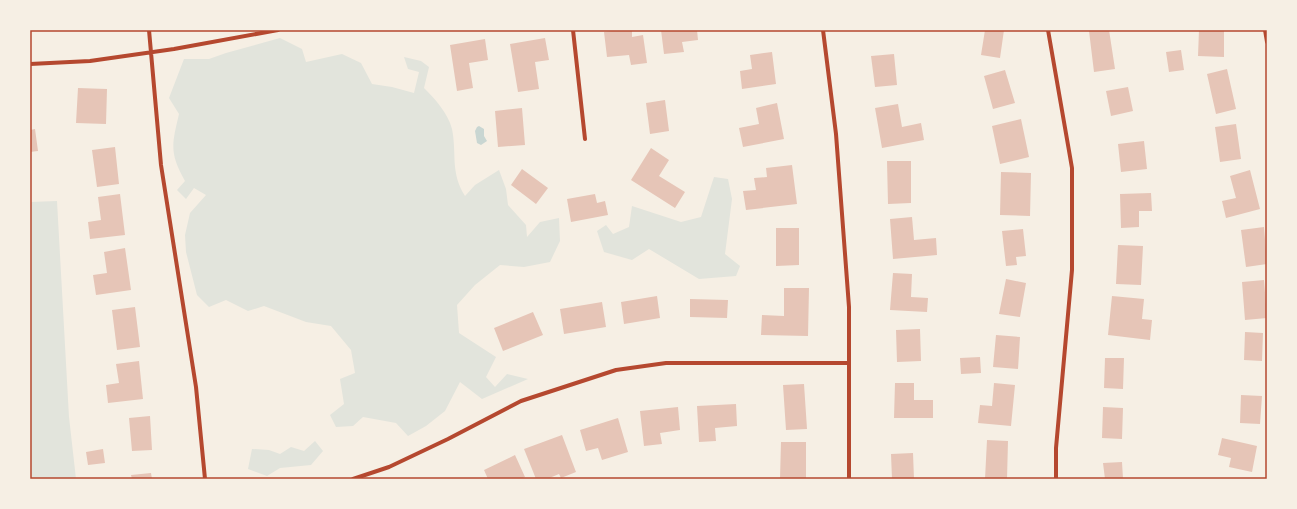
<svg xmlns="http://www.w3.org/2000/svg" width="1297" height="509" viewBox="0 0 1297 509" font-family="Arial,sans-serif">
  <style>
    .green { fill: #e2e4dc }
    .water { fill: #c9d6d2 }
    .building { fill: #e6c5b7 }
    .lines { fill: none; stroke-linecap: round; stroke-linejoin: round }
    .minor { stroke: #b5482f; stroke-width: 4 }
    .neatline { fill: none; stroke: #b5482f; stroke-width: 1.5 }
  </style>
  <rect width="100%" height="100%" fill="#f6efe4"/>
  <path class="green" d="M280,38L302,49L306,62L342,54L361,63L372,84L392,87L414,93L419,72L408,69L404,57L421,61L429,67L424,88C435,99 448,113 452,129C457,154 450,172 465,196L475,185L499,170L506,189L508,205L526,225L527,237L540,222L559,218L560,241L550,262L524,267L500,265L475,285L457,305L459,333L496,357L486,377L495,387L507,374L528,379L482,399L460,382L445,411L426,426L408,436L396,423L363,417L353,426L336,427L330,415L344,404L340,379L355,373L351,350L331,326L306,322L264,306L248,311L226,300L209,307L197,295L186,252L185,235L190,213L206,195L194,188L186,199L177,190L185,181C169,153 172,144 179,114L169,98L184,59H209L226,53Z
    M714,177L728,179L732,199L725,254L740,266L736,276L699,279L649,249L632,260L604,252L597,231L606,225L613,234L629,227L632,206L681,222L701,217Z
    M57,201L69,417L76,479H30V202Z
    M315,441L323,451L311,465L280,468L267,476L248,469L252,449L269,450L280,454L291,447L304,451Z"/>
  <path class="water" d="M479,126L484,129V136L487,141L481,145L477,143L475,131L477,127Z"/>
  <path class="building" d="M619,30H632V37L643,35L647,63L631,65L629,55L607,57L604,32Z
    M661,30H697L698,40L682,42L684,52L664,54Z
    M985,30H1004L1000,58L981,55Z
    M1109,30L1115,69L1094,72L1089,31Z
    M1199,30H1224V57L1198,56Z
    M545,38L549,60L535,62L539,89L518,92L510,44Z
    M485,39L488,60L469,63L473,88L457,91L450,45Z
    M1181,50L1184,70L1169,72L1166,52Z
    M772,52L776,84L742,89L740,71L752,69L750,55Z
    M894,54L897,85L875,87L871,56Z
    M1227,69L1236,109L1216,114L1207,74Z
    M1005,70L1015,103L993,109L984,76Z
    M1128,87L1133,111L1111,116L1106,91Z
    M78,88L107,89L106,124L76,123Z
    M665,100L669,131L650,134L646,103Z
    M777,103L784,139L743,147L739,128L759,124L756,108Z
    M898,104L902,127L921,123L924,140L882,148L875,108Z
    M522,108L525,145L498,147L495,111Z
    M1021,119L1029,157L1000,164L992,126Z
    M1236,124L1241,159L1220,162L1215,127Z
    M35,129L38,151L30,152V130Z
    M1144,141L1147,169L1121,172L1118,144Z
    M115,147L119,184L97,187L92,150Z
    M651,148L669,160L659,176L685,192L675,208L631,180Z
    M887,161H911V203L888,204Z
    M792,165L797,204L746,210L743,191L756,190L754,178L767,177L766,168Z
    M522,169L548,188L536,204L511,185Z
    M1250,170L1260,209L1226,218L1222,201L1236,198L1230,176Z
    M1001,172L1031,173L1030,216L1000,215Z
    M1151,193L1152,211H1139V227L1121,228L1120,194Z
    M120,194L125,235L90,239L88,222L101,220L98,197Z
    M595,194L597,203L605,201L608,215L571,222L567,199Z
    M912,217L914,240L936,238L937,255L893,259L890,219Z
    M1264,227L1267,264L1246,267L1241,230Z
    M776,228H799V265L776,266Z
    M1023,229L1026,256L1016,257L1017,265L1006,266L1002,231Z
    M1118,245L1143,246L1141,285L1116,284Z
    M125,248L131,290L96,295L93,275L107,273L104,252Z
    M893,273L912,274L911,297L928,298L927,312L890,310Z
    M1006,279L1026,283L1020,317L999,314Z
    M1264,280L1267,318L1245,320L1242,282Z
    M784,288H809L808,336L761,335L762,315L784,316Z
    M657,296L660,318L624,324L621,302Z
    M1112,296L1144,299L1142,319L1152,320L1150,340L1108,335Z
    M690,299L728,300L727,318L690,317Z
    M602,302L606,327L564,334L560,309Z
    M135,307L140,347L117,350L112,310Z
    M533,312L543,335L503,351L494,328Z
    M920,329L921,361L897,362L896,330Z
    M1245,332L1263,333L1262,361L1244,360Z
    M996,335L1020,337L1018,369L993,367Z
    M980,357L981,373L961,374L960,358Z
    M1105,358H1124L1123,389L1104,388Z
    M139,361L143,399L108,403L106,385L119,383L116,364Z
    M895,383H914V400H933V418H894Z
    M994,383L1015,385L1011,426L978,423L980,405L992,406Z
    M804,384L807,429L786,430L783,385Z
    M1241,395L1262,396L1260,424L1240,423Z
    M736,404L737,426L715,428L716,441L699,442L697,406Z
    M678,407L680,430L660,433L662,444L644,446L640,411Z
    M1103,407L1123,408L1122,439L1102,438Z
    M150,416L152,450L132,451L129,418Z
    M618,418L628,452L602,460L598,448L586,451L580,430Z
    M562,435L576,472L561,478L559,474L547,479H536L524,449Z
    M1222,438L1257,446L1252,472L1229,467L1231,458L1218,455Z
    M987,440L1008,441L1007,479H985Z
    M781,442H806V479H780Z
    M103,449L105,463L88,465L86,452Z
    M913,453L914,479H892L891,454Z
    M515,455L525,477L520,479H488L484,470Z
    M1122,462L1123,479H1105L1103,463Z
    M151,473L152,479H132L131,475Z"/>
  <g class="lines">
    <path class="minor" d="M149,30L161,165L196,387L205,479
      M573,30L585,139
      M823,30L836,134L849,307V479
      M1048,30L1072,168V270L1056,448V479
      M1265,30L1267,42
      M30,64L90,61L174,49L278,30
      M353,479L389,467L448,439L521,401L616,370L666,363H848"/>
  </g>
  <rect width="1297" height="509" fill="none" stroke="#f6efe4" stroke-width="62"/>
  <rect x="31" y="31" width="1235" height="447" class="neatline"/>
</svg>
